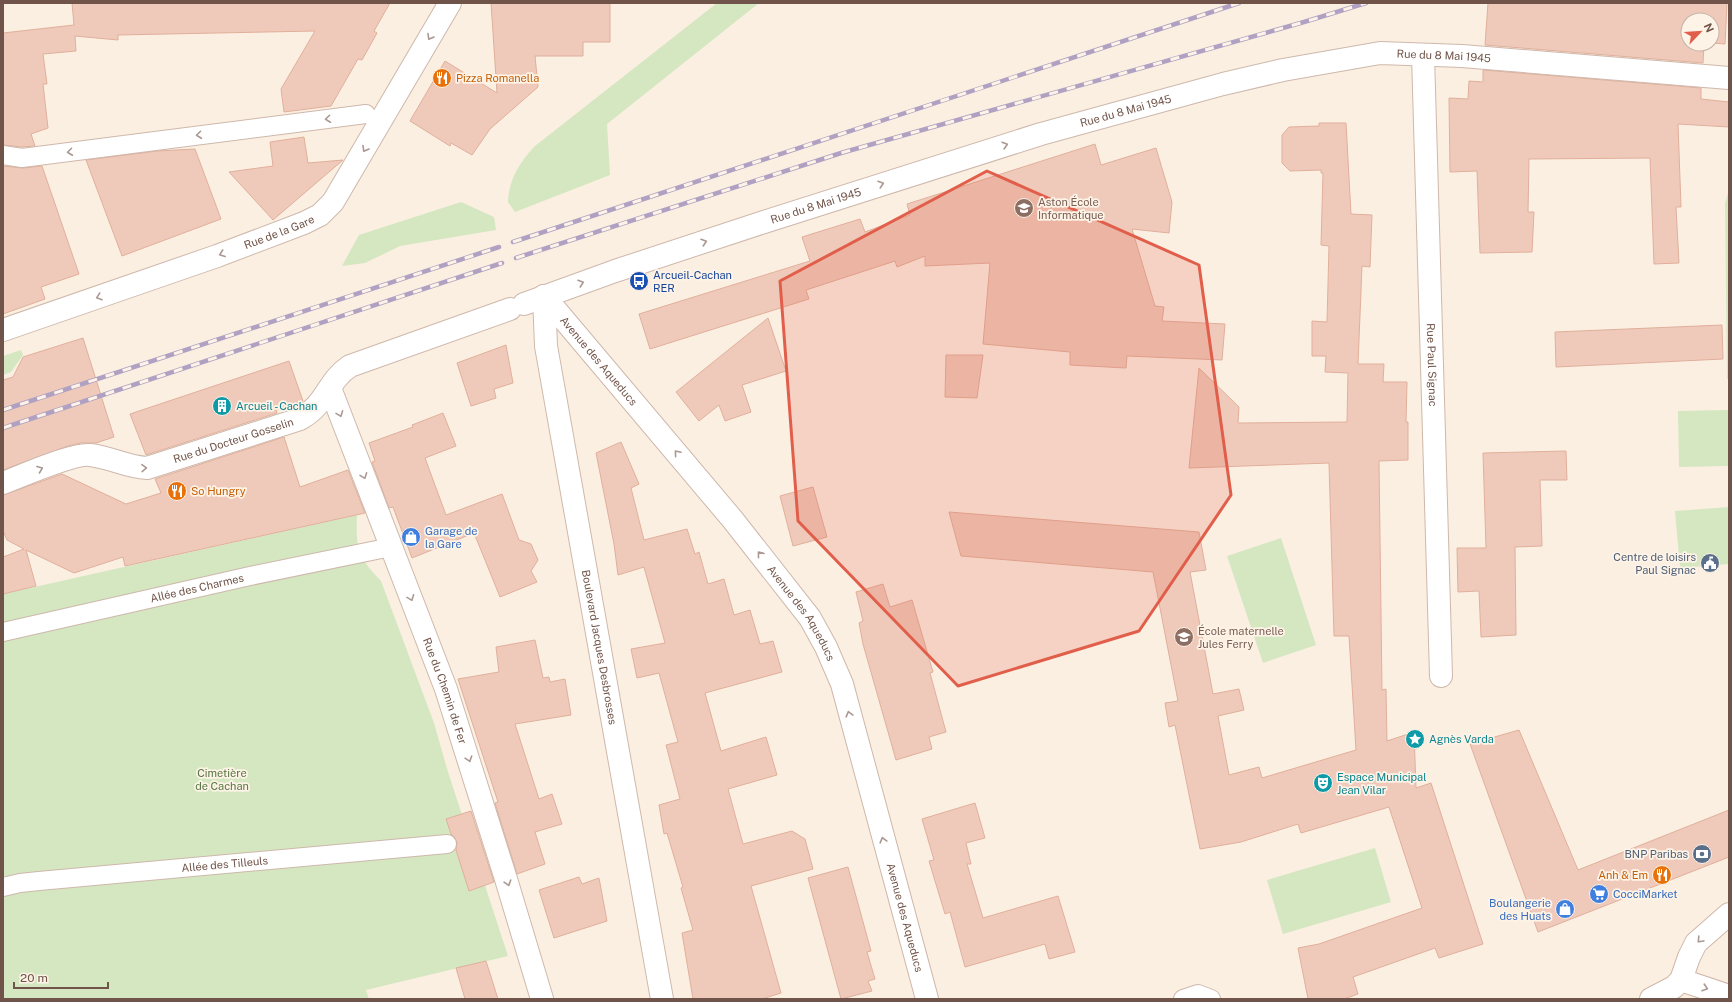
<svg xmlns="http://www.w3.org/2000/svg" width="1732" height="1002" viewBox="0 0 1732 1002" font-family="'Public Sans',sans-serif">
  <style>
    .green { fill: #d4e7c1 }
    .building { fill: #efcaba; stroke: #e1af9b }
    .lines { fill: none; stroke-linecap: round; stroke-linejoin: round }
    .lane-casing { stroke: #ceb8ac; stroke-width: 20 }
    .street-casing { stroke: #ceb8ac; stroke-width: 24 }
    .secondary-casing { stroke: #d0b7a9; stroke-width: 24 }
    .lane { stroke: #fff; stroke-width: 18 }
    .street { stroke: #fff; stroke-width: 22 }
    .secondary { stroke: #fff; stroke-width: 22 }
    .rail-casing { stroke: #b0a1c3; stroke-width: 4.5 }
    .rail { stroke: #fef3e7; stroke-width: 3; stroke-dasharray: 9; stroke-linecap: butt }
    .oneway { stroke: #aa9892 }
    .marked { fill: #e15e4b; fill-opacity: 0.2; stroke: #e15e4b; stroke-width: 3; stroke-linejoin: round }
    .labels { text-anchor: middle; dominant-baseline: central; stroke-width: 3.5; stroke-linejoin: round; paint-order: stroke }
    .street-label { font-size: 11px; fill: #715449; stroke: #fef3e7 }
    .food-label { font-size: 11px; fill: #c56008; stroke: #fef3e7; text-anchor: start }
    .education-label { font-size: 11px; fill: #785e54; stroke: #fef3e7; text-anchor: start }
    .transit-label { font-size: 11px; fill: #164399; stroke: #fef3e7; text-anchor: start }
    .culture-label { font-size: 11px; fill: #0d838f; stroke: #fef3e7; text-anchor: start }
    .shop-label { font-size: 11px; fill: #366cbe; stroke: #fef3e7; text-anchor: start }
    .service-label { font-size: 11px; fill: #4e5e75; stroke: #fef3e7; text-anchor: end }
    .park-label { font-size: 11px; fill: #567742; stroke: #fef3e7 }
  </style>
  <rect width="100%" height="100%" fill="#fbefe1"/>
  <path class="green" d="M717,3H759L607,124L610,175L515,212L508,202C509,179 519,163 535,146Z
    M1729,190V379H1727L1725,203Z
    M461,202L494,217L496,230L400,246L365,263L342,266L359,235Z
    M21,350L23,355L11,372L3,375V356Z
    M1729,410V466L1679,467L1678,411Z
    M1729,507V564L1680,568L1675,511Z
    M357,515C356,549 357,556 381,581L434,723L448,772L508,956L366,990L369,999H3V594Z
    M1281,538L1316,645L1263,663L1227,556Z
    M1375,848L1391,902L1283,934L1267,880Z"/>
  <path class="building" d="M72,3H390L374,31L377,33L362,60L358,59L331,106L284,112L281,89L315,31L118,35V40L75,36L76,51L43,54L47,84H43L48,128L31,134L35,146L22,147L3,145V33L74,25Z
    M491,3H610V42H583V56H535L538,87L490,129L472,155L451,143L450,146L410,121L445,61L497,93Z
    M1488,3H1727L1725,44L1712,43V20H1688V44H1704L1703,63L1485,45Z
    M1483,70L1701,88V99L1729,102V127L1678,124L1681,207H1676L1679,263L1654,264L1650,158L1529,159L1528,212H1534L1532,252L1480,253L1477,171L1450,172L1449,98L1468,99L1469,81L1483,82Z
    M1319,123H1346L1351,214L1372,215L1370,267L1362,266L1358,364H1384L1383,382H1407L1406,422H1408V460L1379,461L1382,690L1386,689L1387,741L1414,732L1416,788L1431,783L1483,944L1439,958L1435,948L1353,977L1358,994L1344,999H1308L1298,948L1319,944L1422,908L1389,807L1301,833L1298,824L1241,842L1200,849L1175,725L1169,727L1165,703L1178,701L1153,572L961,556L949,512L1199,532L1206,570L1190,572L1213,694L1239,689L1244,710L1218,716L1229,775L1259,767L1262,778L1356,750L1349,636H1334L1329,463L1189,468L1199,368L1239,407L1238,423L1347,422L1348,373L1325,372L1326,356H1312V321L1327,322L1329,246L1321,245L1323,173H1321V170L1290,171L1282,163V135L1289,127L1319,126Z
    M304,137L308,163L343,160L273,220L229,172L273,166L270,142Z
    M1095,144L1101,165L1156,148L1172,202L1169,233L1132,229L1155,306L1164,307L1162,321L1225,324L1222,360L1127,356L1126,368L1070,365V352L983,344L990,263L925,266V256L897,267L895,261L806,290L809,299L650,349L639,314L810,261L802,237L860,219L865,232L910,215L907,204Z
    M195,149L221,219L122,256L86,160L157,151Z
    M3,166L23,168L42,166L79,274L41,287L45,299L3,314Z
    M768,318L786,371L742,385L751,412L725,421L719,405L699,421L676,392Z
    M1722,325L1723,359L1556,367L1555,332Z
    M83,338L114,437L96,443H81L68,446L3,470V380L13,377L23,357Z
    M506,345L513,383L494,389L496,398L471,406L457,363Z
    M946,355H983L977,398L945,397Z
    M289,361L303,401L276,410L277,413L146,455L130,414Z
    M443,413L456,446L425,458L446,515L502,494L519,540L531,544L538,560L531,571L537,582L500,597L474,533L412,558L393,507L389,508L372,462L375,461L369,443L413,427L412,425Z
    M284,437L300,487L348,470L365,513L125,566L123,557L74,573L26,550L36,586L3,594V557L24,549L7,540L3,531V495L62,474L126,504L161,493L155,479Z
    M621,442L639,484L631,488L644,540L687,529L695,554L699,552L708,584L724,579L734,615L750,610L760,644L773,641L782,672L705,693L721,751L766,737L777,775L728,789L743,844L792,831L805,839L813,869L751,886L781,993L762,999H693L682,933L693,930L681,888L683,887L667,833L664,834L659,805L680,799L666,745L678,742L659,673L637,678L631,649L665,643L644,567L618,575L614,544L596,453Z
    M1566,451L1567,480H1540L1542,546L1515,547L1516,635L1481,637L1479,591L1458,592L1457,548H1486L1483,453Z
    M813,487L827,537L793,546L780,496Z
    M883,584L890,607L912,600L933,672L930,673L946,732L929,737L932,749L896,760L863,644L859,623L863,621L856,592Z
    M535,640L543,678L549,677L550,682L565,679L571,715L515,724L539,799L552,794L562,824L535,832L545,864L517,874L495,803L498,802L458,679L499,672L496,647Z
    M1519,730L1578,870L1729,810V857L1538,932L1470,744Z
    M975,803L985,838L966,843L971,864H967L983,918L1058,896L1075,952L1049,959L1045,944L965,967L950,912L945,914L929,861L934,860L922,819Z
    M471,811L494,882L469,891L456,850L457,843L455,838L451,834L446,819Z
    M848,867L871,951L867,952L875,979L868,981L872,991L841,999L808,878Z
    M579,877L582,884L599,878L607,921L554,938L539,890Z
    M486,961L498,999H465L456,968Z"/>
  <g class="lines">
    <defs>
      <g id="lane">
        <path d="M3,155L22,158L366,114"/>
        <path id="s1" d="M3,632L250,576L391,547"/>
        <path id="s2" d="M3,887L20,883L39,881L447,844"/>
        <path d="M1183,999L1198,994L1211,999"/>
      </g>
      <g id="street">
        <path id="s3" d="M1423,55L1441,676"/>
        <path id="s4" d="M544,296L733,520L810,618L826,647L842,684L927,999"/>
        <path id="s5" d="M544,296L546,346L662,999"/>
        <path id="s6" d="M524,304L615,271L764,222L1041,134L1223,84L1283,70L1380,53L1462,56L1729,78"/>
        <path id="s7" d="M3,330L217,256L304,223L320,215L333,202L450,3"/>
        <path id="s8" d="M330,388L446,689L506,879L542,999"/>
        <path id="s9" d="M3,483C22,476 73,453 90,455C110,457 126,467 147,468L300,419C327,404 327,381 350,366L510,309"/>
      </g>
      <path id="secondary" d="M1681,980L1729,996
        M1651,999L1674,987L1681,980L1689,957L1696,943L1729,914"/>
    </defs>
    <use href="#lane" class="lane-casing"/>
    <use href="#street" class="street-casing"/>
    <use href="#secondary" class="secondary-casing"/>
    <use href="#lane" class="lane"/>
    <use href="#street" class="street"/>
    <use href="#secondary" class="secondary"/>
    <defs>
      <path id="rail" d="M513,242L1239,3
        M516,258L841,153L1304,22L1366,3
        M3,410L499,247
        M3,428L502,263"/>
    </defs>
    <use href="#rail" class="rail-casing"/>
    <use href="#rail" class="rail"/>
  </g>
  <defs><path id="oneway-chevron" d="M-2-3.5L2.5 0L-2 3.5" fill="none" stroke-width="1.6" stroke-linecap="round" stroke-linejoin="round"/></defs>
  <g class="oneway">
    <use href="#oneway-chevron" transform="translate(430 37) rotate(120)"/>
    <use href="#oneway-chevron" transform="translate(328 119) rotate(173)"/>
    <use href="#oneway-chevron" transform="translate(199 135) rotate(173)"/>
    <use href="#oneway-chevron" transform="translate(1005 145) rotate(-17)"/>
    <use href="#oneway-chevron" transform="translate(365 149) rotate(120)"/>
    <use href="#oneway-chevron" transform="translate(70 152) rotate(173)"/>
    <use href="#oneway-chevron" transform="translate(881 184) rotate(-18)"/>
    <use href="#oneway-chevron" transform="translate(704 242) rotate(-18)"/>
    <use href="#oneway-chevron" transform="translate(222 254) rotate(160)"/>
    <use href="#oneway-chevron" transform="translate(581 283) rotate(-19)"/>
    <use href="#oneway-chevron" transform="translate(99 297) rotate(161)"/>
    <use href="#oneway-chevron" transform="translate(340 414) rotate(69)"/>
    <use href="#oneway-chevron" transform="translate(677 453) rotate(-130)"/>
    <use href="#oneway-chevron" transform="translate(144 468) rotate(-2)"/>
    <use href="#oneway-chevron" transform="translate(40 469) rotate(-21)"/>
    <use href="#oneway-chevron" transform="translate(364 476) rotate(69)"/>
    <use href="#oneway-chevron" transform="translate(760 554) rotate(-128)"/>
    <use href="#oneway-chevron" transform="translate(411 598) rotate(69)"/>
    <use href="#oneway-chevron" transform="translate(849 714) rotate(-105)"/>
    <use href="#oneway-chevron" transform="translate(469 759) rotate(72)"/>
    <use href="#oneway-chevron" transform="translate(883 840) rotate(-105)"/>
    <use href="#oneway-chevron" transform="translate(508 883) rotate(73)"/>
    <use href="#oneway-chevron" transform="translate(1700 940) rotate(133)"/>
    <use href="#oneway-chevron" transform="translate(1705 988) rotate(18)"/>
  </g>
  <path class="marked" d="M987,171L1199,265L1231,495L1139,631L958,686L798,521L780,281Z"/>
  <defs>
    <symbol id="restaurant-disc" viewBox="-11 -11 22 22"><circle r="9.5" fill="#e8710a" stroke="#fef3e7"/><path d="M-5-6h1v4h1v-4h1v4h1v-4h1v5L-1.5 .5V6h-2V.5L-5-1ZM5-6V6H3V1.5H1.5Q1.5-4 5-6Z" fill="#fff"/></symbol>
    <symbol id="university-disc" viewBox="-11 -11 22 22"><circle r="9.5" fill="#8d6e63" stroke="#fef3e7"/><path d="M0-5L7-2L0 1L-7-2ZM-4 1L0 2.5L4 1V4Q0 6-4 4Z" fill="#fff"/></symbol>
    <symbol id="bus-disc" viewBox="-11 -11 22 22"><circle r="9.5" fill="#1a4fb4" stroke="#fef3e7"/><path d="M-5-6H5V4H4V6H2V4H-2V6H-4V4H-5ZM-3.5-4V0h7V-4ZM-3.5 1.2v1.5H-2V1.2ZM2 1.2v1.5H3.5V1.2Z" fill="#fff"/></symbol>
    <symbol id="building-disc" viewBox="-11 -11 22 22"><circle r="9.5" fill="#0f9aa8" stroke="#fef3e7"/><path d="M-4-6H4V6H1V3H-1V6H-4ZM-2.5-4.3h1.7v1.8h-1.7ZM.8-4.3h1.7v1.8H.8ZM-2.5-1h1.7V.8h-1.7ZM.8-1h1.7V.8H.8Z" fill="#fff"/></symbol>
    <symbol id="shop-disc" viewBox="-11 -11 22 22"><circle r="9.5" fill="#3f7fe0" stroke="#fef3e7"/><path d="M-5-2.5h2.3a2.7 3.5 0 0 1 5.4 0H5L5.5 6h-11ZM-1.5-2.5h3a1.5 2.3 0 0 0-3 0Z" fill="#fff"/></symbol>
    <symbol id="civic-disc" viewBox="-11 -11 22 22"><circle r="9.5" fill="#5c6f8a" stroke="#fef3e7"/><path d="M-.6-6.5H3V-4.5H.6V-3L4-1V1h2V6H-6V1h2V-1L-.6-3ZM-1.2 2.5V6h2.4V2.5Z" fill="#fff"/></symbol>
    <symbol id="school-disc" viewBox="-11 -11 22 22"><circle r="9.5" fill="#8d6e63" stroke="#fef3e7"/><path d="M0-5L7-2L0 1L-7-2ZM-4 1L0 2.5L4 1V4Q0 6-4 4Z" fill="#fff"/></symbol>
    <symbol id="sight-disc" viewBox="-11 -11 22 22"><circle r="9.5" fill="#0f9aa8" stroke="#fef3e7"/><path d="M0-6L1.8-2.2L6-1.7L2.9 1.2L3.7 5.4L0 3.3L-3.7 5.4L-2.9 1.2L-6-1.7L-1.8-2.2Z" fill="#fff"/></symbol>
    <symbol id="theatre-disc" viewBox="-11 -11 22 22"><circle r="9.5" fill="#0f9aa8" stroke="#fef3e7"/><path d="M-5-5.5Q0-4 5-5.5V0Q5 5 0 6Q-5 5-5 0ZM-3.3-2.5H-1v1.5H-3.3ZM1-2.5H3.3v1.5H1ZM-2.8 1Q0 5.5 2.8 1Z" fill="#fff"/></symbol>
    <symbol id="bank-disc" viewBox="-11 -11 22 22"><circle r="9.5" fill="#5c6f8a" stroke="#fef3e7"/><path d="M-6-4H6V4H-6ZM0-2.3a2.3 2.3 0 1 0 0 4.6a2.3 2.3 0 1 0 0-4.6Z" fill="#fff"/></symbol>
    <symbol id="supermarket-disc" viewBox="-11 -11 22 22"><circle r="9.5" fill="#3f7fe0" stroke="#fef3e7"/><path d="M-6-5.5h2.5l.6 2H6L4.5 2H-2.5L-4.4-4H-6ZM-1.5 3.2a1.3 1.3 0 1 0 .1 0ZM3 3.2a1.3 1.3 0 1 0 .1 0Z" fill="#fff"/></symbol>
  </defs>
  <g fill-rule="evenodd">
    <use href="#restaurant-disc" x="431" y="67" width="22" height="22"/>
    <use href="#university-disc" x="1013" y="197" width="22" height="22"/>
    <use href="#bus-disc" x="628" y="270" width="22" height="22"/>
    <use href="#building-disc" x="211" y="395" width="22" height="22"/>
    <use href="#restaurant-disc" x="166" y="480" width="22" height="22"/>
    <use href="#shop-disc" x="400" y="526" width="22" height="22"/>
    <use href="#civic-disc" x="1699" y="552" width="22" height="22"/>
    <use href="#school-disc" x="1173" y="626" width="22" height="22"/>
    <use href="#sight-disc" x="1404" y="728" width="22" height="22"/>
    <use href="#theatre-disc" x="1312" y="772" width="22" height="22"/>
    <use href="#bank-disc" x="1691" y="843" width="22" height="22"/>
    <use href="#restaurant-disc" x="1651" y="864" width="22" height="22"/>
    <use href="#supermarket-disc" x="1588" y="883" width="22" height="22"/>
    <use href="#shop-disc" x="1554" y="898" width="22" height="22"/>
  </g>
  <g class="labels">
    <g class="street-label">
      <text stroke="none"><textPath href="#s6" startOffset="957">Rue du 8 Mai 1945</textPath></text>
      <text stroke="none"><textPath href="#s6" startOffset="632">Rue du 8 Mai 1945</textPath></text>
      <text stroke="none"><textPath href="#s6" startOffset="308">Rue du 8 Mai 1945</textPath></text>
      <text stroke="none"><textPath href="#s7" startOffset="293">Rue de la Gare</textPath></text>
      <text stroke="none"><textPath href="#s4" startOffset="85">Avenue des Aqueducs</textPath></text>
      <text stroke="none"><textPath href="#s3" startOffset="310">Rue Paul Signac</textPath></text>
      <text stroke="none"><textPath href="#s9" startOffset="241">Rue du Docteur Gosselin</textPath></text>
      <text stroke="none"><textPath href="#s1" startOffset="199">Allée des Charmes</textPath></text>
      <text stroke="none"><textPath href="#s4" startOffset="409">Avenue des Aqueducs</textPath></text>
      <text stroke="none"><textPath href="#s5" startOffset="356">Boulevard Jacques Desbrosses</textPath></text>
      <text stroke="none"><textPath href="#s8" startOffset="324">Rue du Chemin de Fer</textPath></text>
      <text stroke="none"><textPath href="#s2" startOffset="223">Allée des Tilleuls</textPath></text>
      <text stroke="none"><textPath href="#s4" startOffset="733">Avenue des Aqueducs</textPath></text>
    </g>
    <g class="food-label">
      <text x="456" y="78">Pizza Romanella</text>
      <text x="191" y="491">So Hungry</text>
      <text x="1648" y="875" text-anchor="end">Anh &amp; Em</text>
    </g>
    <g class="education-label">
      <text x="1038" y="202">Aston École<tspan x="1038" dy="13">Informatique</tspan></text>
      <text x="1198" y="631">École maternelle<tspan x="1198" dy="13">Jules Ferry</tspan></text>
    </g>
    <g class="transit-label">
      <text x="653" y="275">Arcueil-Cachan<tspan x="653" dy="13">RER</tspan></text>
    </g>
    <g class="culture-label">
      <text x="236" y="406">Arcueil - Cachan</text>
      <text x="1429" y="739">Agnès Varda</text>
      <text x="1337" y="777">Espace Municipal<tspan x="1337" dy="13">Jean Vilar</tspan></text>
    </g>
    <g class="shop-label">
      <text x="425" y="531">Garage de<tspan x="425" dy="13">la Gare</tspan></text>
      <text x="1613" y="894">CocciMarket</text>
      <text x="1551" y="903" text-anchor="end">Boulangerie<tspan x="1551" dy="13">des Huats</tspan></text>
    </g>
    <g class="service-label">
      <text x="1696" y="557">Centre de loisirs<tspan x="1696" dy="13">Paul Signac</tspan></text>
      <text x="1688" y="854">BNP Paribas</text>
    </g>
    <g class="park-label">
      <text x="222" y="773">Cimetière<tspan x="222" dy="13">de Cachan</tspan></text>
    </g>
  </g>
  <rect width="1732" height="1002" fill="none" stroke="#715449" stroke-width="8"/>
  <g transform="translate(1700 32) rotate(65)"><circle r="19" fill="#fef3e7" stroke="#c6b3a8"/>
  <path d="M0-3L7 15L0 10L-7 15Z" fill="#e15e4b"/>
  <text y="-6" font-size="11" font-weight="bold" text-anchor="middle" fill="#715449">N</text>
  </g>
  <path d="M14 982v6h94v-6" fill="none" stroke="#715449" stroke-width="2"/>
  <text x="20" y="982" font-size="12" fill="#715449" stroke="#fef3e7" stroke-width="3" paint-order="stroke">20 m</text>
</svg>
